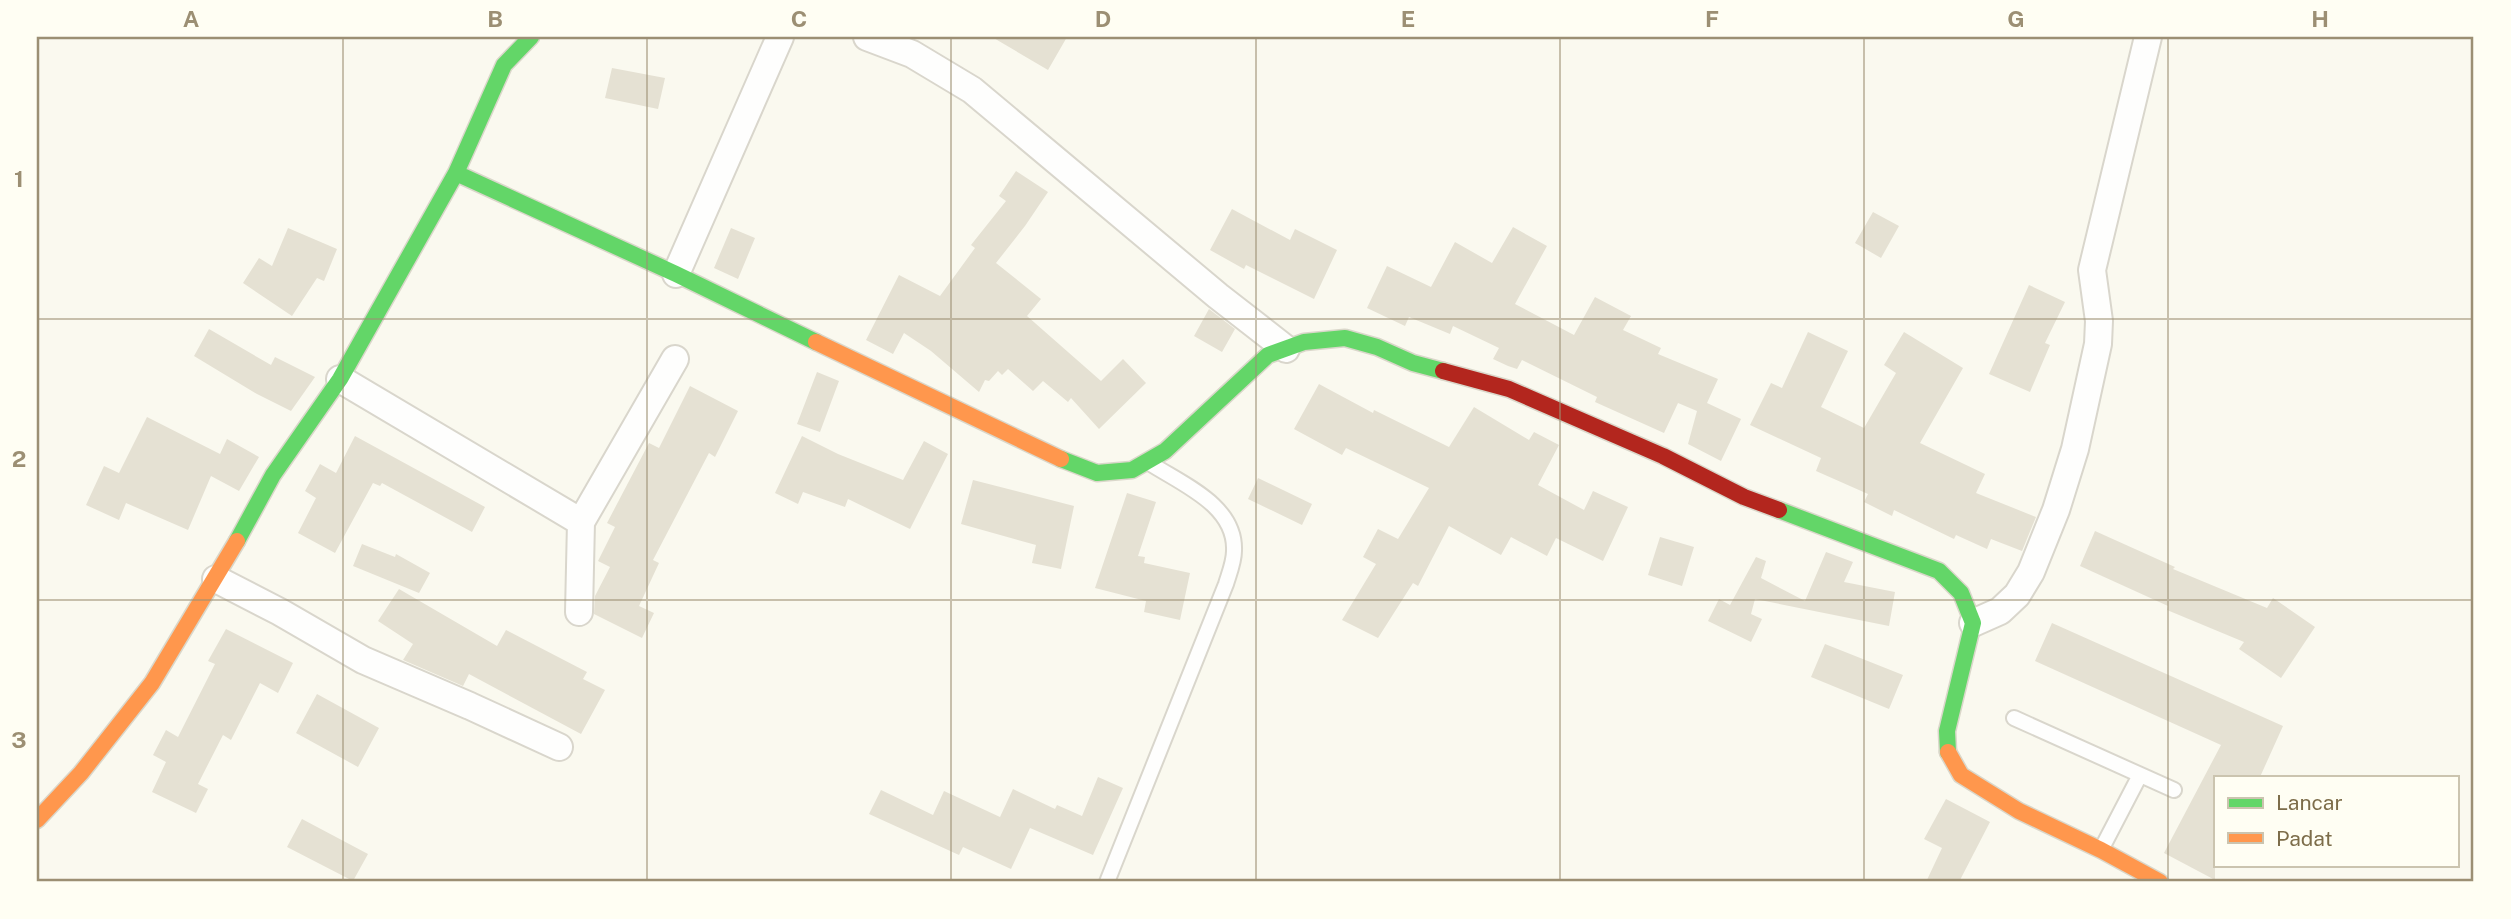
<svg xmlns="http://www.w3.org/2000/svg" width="2511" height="919" viewBox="0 0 2511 919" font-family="'Public Sans',sans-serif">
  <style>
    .building { fill: #e5e1d3 }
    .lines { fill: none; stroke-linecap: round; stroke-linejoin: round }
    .lane-casing { stroke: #d9d6cc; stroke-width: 18 }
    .street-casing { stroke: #d9d6cc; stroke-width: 30 }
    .fast-casing { stroke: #dad7ca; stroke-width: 19 }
    .slow-casing { stroke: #dad7ca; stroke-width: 19 }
    .jam-casing { stroke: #dad7ca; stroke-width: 19 }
    .lane { stroke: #fefefd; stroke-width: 14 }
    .street { stroke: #fefefd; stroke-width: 26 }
    .fast { stroke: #63d668; stroke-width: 16 }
    .slow { stroke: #ff974d; stroke-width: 16 }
    .jam { stroke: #b3261e; stroke-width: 16 }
    .grid { fill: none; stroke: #9c8f73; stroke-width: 2; stroke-opacity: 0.55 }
    .neatline { fill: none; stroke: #9c8f73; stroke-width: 2.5 }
    .grid-label { font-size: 23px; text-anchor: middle; font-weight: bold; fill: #9c8f73 }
  </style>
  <rect width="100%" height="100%" fill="#faf9ef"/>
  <path class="building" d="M992,37H1067L1048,70Z
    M612,68L665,78L658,109L605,98Z
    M1016,171L1048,192L1025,226L996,263L1041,299L1027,316L1101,381L1123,359L1146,383L1099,429L1071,398L1068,402L1043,381L1033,391L1008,369L1002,375L998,371L989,381L985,380L979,392L931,351L904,333L893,354L866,340L899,275L940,296L975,248L971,245L1006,201L999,196Z
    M1232,209L1290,240L1295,229L1337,250L1314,299L1246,265L1244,269L1210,250Z
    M1873,212L1899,226L1881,258L1855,243Z
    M1513,227L1547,246L1515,304L1574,335L1595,297L1631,316L1623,330L1661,348L1658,354L1718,379L1707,403L1741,419L1721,461L1688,444L1697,411L1678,403L1664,433L1595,402L1597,397L1522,360L1517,369L1508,366L1493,359L1499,348L1453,326L1450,334L1409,317L1405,326L1367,308L1387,266L1431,287L1455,242L1492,263Z
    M288,228L337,249L324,281L317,278L292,316L243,283L259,258L272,266Z
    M731,228L755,238L738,279L714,268Z
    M2029,285L2065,302L2045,343L2050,345L2030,392L1989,374Z
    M1209,309L1235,329L1222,352L1194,336Z
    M209,329L271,365L275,357L315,377L291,411L257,394L194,356Z
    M1808,332L1848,351L1821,407L1864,428L1896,373L1884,365L1904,332L1963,368L1920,443L1985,474L1976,493L2036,517L2022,551L1991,539L1987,549L1956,535L1954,539L1894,510L1892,516L1864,502L1868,494L1816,471L1821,458L1750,425L1771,383L1782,388Z
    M817,372L839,381L820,432L797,424Z
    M1319,384L1373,413L1374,410L1449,447L1474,407L1529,440L1534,432L1559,445L1538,485L1584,510L1593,491L1628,507L1603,561L1556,538L1547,556L1511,537L1501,555L1449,526L1418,586L1413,583L1378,638L1342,620L1376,564L1363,557L1378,529L1398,539L1429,488L1346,448L1342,455L1294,429Z
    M690,386L738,411L715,457L709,453L653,560L659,563L639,606L654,613L642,638L594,614L595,596L610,567L598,561L615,527L607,523L649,443L659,448Z
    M147,417L220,454L227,439L259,457L239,491L211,476L188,530L126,503L119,520L86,505L104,466L119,473Z
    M355,436L485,507L472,532L382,483L380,486L373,483L335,553L298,533L316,498L305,491L320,464L336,473Z
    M802,436L838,454L903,480L924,441L948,454L910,529L848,499L845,507L803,492L798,504L775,493Z
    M1258,478L1312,504L1302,525L1248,499Z
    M973,480L1074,506L1061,569L1032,563L1036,545L961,524Z
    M1127,493L1156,502L1138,556L1145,557L1144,563L1190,573L1180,620L1144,612L1146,601L1095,588Z
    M2095,531L2175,567L2173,569L2267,608L2273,598L2315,627L2281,678L2239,649L2244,642L2167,610L2168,606L2080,566Z
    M1660,537L1694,547L1682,586L1648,575Z
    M362,544L395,557L396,554L430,573L419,593L353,566Z
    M1826,552L1853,562L1844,582L1895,592L1889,626L1755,599L1751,614L1762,619L1751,642L1708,621L1719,599L1730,605L1756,557L1766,561L1761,578L1805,601Z
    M399,589L497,646L506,630L587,672L583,679L605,690L581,734L469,674L463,686L403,660L413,644L378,621Z
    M2052,623L2283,726L2260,777H2215V880L2164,853L2221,745L2035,661Z
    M226,629L293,663L278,693L260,683L231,740L223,735L198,784L208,789L196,813L152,792L166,762L153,755L166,730L178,737L215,664L208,661Z
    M1825,644L1903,675L1889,709L1811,677Z
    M317,694L379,728L358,767L296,733Z
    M1098,777L1123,788L1093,855L1030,828L1011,869L963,847L959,855L869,814L881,790L933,815L944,791L1000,817L1013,789L1055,809L1057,805L1082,816Z
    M1946,799L1990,822L1959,882H1926L1942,848L1924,839Z
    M302,819L368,854L353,881L287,847Z"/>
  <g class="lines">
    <defs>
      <path id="lane" d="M2014,718L2174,790
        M2102,848L2140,775
        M1107,882L1226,584C1229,574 1234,562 1234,551C1236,506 1184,485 1151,464"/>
      <path id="street" d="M867,37L912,54L972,90L1218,296L1286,349
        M676,274L780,37
        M340,379L581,522
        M216,579L280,612L363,660L470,706L559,747
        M579,612L581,522L675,359
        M1973,623L2000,611L2017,595L2031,572L2056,510L2075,449L2098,344L2099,321L2092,270L2148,37"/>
      <path id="fast" d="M456,173L676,274L816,342
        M1061,459L1097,473L1132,470L1165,451L1268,355L1304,342L1345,338L1377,347L1413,363L1443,371
        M1779,510L1939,571L1961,593L1973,623L1947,731L1948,752
        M237,541L273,475L340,379L456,173L504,65L531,37"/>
      <path id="slow" d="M816,342L1061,459
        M1948,752L1961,775L2019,811L2101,850L2160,882
        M37,820L81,773L152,683L237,541"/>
      <path id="jam" d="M1443,371L1509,389L1663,456L1744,497L1779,510"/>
    </defs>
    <use href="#lane" class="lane-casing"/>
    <use href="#street" class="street-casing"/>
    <use href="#fast" class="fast-casing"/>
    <use href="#slow" class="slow-casing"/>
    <use href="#jam" class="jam-casing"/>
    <use href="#lane" class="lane"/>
    <use href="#street" class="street"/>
    <use href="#fast" class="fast"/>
    <use href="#slow" class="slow"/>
    <use href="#jam" class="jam"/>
  </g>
  <path class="grid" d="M343,37V882M647,37V882M951,37V882M1256,37V882M1560,37V882M1864,37V882M2168,37V882M37,319H2474M37,600H2474"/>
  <rect width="2511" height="919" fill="none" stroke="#fffef3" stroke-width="77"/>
  <rect x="2214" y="776" width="245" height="91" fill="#fffef3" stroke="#cbc4af" stroke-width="2"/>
  <rect x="2228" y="798" width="35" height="10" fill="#63d668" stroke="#cbc4af" stroke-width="2"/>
  <text x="2276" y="810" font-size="21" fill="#7d6d4a">Lancar</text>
  <rect x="2228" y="833" width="35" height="10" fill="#ff974d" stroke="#cbc4af" stroke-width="2"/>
  <text x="2276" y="846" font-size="21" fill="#7d6d4a">Padat</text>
  <rect x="38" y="38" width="2434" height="842" class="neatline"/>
  <g class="grid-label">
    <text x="191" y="27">A</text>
    <text x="495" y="27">B</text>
    <text x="799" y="27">C</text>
    <text x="1103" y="27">D</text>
    <text x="1408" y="27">E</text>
    <text x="1712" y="27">F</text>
    <text x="2016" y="27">G</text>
    <text x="2320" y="27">H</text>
    <text x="19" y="187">1</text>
    <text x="19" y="467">2</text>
    <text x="19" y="748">3</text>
  </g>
</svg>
